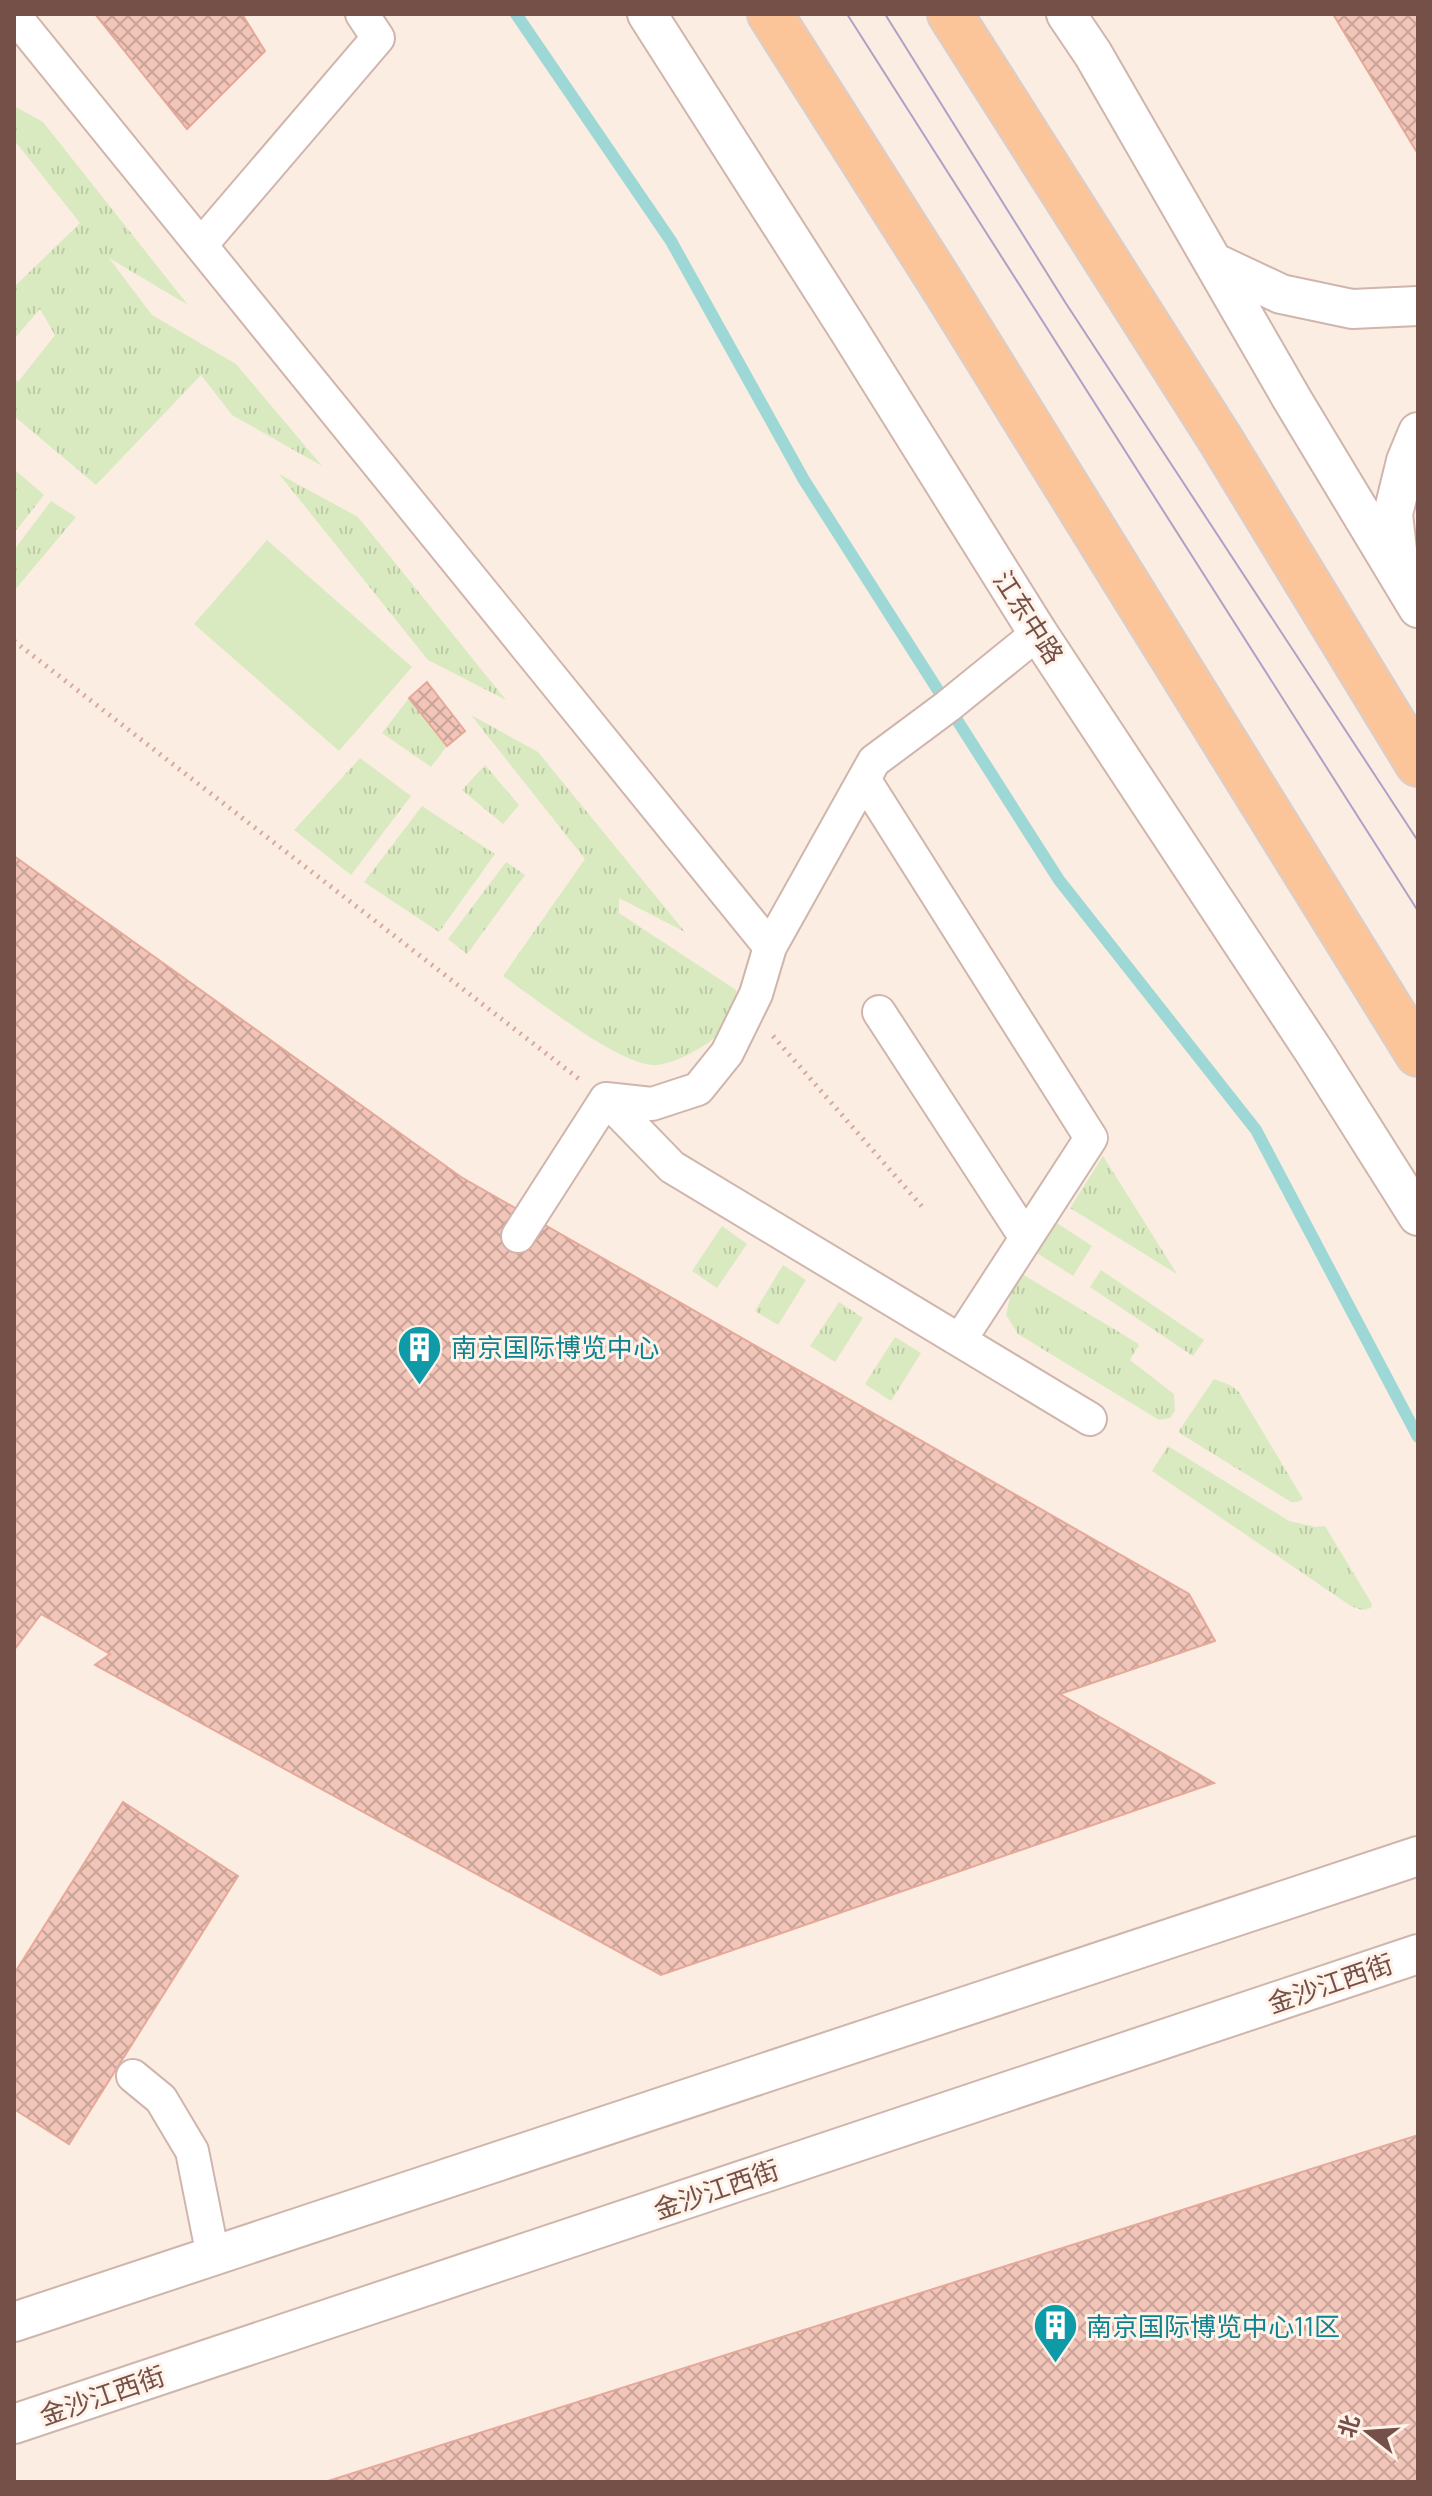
<svg xmlns="http://www.w3.org/2000/svg" width="1432" height="2496" viewBox="0 0 1432 2496" font-family="Manrope,'Noto Sans SC',sans-serif">
  <style>
    .grass { fill: url(#grass-tufts) }
    .garden { fill: #d9eac0 }
    .lines { fill: none; stroke-linecap: round; stroke-linejoin: round }
    .stream { stroke: #9dd8d6; stroke-width: 12 }
    .building { fill: url(#building-cross-hatch); stroke: #e5a899; stroke-width: 2 }
    .minor-casing { stroke: #d0b5ac; stroke-width: 36 }
    .tertiary-casing { stroke: #d0b5ac; stroke-width: 42 }
    .primary-casing { stroke: #d8cecc; stroke-width: 48 }
    .path { stroke: #d7a99d; stroke-width: 5; stroke-dasharray: 2 6; stroke-linecap: butt }
    .minor { stroke: #fff; stroke-width: 32 }
    .tertiary { stroke: #fff; stroke-width: 38 }
    .primary { stroke: #fcc599; stroke-width: 44 }
    .tram { stroke: #aea1c6; stroke-width: 2 }
    .labels { text-anchor: middle; dominant-baseline: central; stroke-width: 6; stroke-linejoin: round; paint-order: stroke }
    .street-label { font-size: 26px; fill: #745048; stroke: #fff2e8 }
    .culture-label { font-size: 26px; fill: #0d838f; stroke: #fff2e8; text-anchor: start }
  </style>
  <defs>
    <pattern id="grass-tufts" width="24" height="20" patternUnits="userSpaceOnUse" patternTransform="scale(2)"><rect width="24" height="20" fill="#d9eac0"/><path d="M3 7l-1-3M5 7V3M7 7l1-3M15 17l-1-3M17 17v-4M19 17l1-3" fill="none" stroke="#becaa6"/></pattern>
    <pattern id="building-cross-hatch" width="8" height="8" patternUnits="userSpaceOnUse" patternTransform="scale(2)"><rect width="8" height="8" fill="#f2c5b9"/><path d="M0 0l8 8M0 8l8-8" fill="none" stroke="#c9a298"/></pattern>
  </defs>
  <rect width="100%" height="100%" fill="#fcede2"/>
  <path class="grass" d="M14,106L43,122L188,305L109,258L152,315L236,364L322,466L232,415L201,375L96,485L14,416V378L18,382L55,335L40,309L14,339V287L80,223L14,140Z
    M14,469L44,495L14,533Z
    M279,474L358,517L506,700L428,660Z
    M51,501L76,517L14,591V550Z
    M409,698L447,746L431,767L382,733Z
    M471,715L538,752L685,932L619,898V913L736,990C737,1006 722,1033 708,1043C693,1052 675,1063 657,1065C622,1068 535,998 503,976L585,859Z
    M360,758L411,796L351,875L294,830Z
    M485,765L519,805L503,824L462,790Z
    M422,806L495,854L439,932L364,882Z
    M506,862L525,875L467,954L448,939Z
    M1103,1156L1177,1274L1070,1208Z
    M1057,1223L1092,1246L1073,1276L1037,1253Z
    M722,1226L747,1244L717,1288L692,1271Z
    M783,1265L806,1280L778,1325L755,1311Z
    M1101,1270L1204,1340L1193,1356L1090,1287Z
    M1022,1274L1139,1344L1130,1360L1174,1394L1175,1411L1170,1418L1159,1420L1018,1334L1006,1315L1011,1293Z
    M839,1302L863,1318L835,1362L810,1346Z
    M895,1337L921,1353L891,1401L865,1384Z
    M1214,1379L1230,1385L1239,1392L1303,1499L1298,1502H1291L1178,1432Z
    M1168,1446L1289,1521L1316,1527L1325,1526L1372,1604L1371,1608L1362,1610L1351,1606L1152,1471Z"/>
  <path class="garden" d="M267,540L412,667L339,751L194,624Z"/>
  <g class="lines">
    <path class="stream" d="M516,14L671,241L804,480L1059,880L1256,1130L1418,1437"/>
  </g>
  <path class="building" d="M95,14H242L265,51L187,129Z
    M1333,14H1418V154Z
    M427,682L465,731L447,746L409,698Z
    M14,856L461,1177L1189,1594L1215,1641L1060,1694L1214,1783L661,1975L95,1665L110,1654L41,1614L14,1650Z
    M123,1802L238,1876L69,2144L14,2109V1974Z
    M1418,2135V2482H325L1138,2224Z"/>
  <g class="lines">
    <defs>
      <path id="minor" d="M14,15L770,947
        M201,245L378,38L362,14
        M864,779L1091,1138L960,1340
        M879,1012L1026,1238
        M606,1099L652,1104L698,1089L727,1053L756,994L770,947L874,761L948,706L1038,633
        M606,1099L672,1167L1090,1419
        M518,1236L606,1099
        M133,2076L161,2099L192,2151L213,2256"/>
      <path id="tertiary" d="M647,14L848,329L1038,633L1315,1053L1418,1216
        M1066,14L1093,54L1292,399L1418,608
        M1213,262L1281,294L1352,309L1418,306
        M1399,568L1393,514L1406,461L1418,432
        M14,2322L1418,1856
        M14,2424L1418,1954"/>
      <path id="primary" d="M770,14L944,288L1418,1054
        M950,14L1220,439L1418,764"/>
    </defs>
    <use href="#minor" class="minor-casing"/>
    <use href="#tertiary" class="tertiary-casing"/>
    <use href="#primary" class="primary-casing"/>
    <path class="path" d="M14,641L579,1079
      M773,1036L925,1210"/>
    <use href="#minor" class="minor"/>
    <use href="#tertiary" class="tertiary"/>
    <use href="#primary" class="primary"/>
    <path class="tram" d="M847,14L1418,911
      M885,14L1065,302L1418,841"/>
  </g>
  <defs>
    <symbol id="building-pin" viewBox="-11 -11 22 30"><path d="M0 17L-7.5 6A9.5 9.5 0 1 1 7.5 6Z" fill="#0f9aa8" stroke="#fff2e8"/><path d="M-4-6H4V6H1V3H-1V6H-4ZM-2.5-4.3h1.7v1.8h-1.7ZM.8-4.3h1.7v1.8H.8ZM-2.5-1h1.7V.8h-1.7ZM.8-1h1.7V.8H.8Z" fill="#fff"/></symbol>
  </defs>
  <g fill-rule="evenodd">
    <use href="#building-pin" x="394" y="1322" width="51" height="69"/>
    <use href="#building-pin" x="1030" y="2300" width="51" height="69"/>
  </g>
  <g class="labels">
    <g class="street-label">
      <text transform="translate(1029 617) rotate(57)">江东中路</text>
      <text transform="translate(1330 1983) rotate(-19)">金沙江西街</text>
      <text transform="translate(716 2189) rotate(-19)">金沙江西街</text>
      <text transform="translate(102 2395) rotate(-19)">金沙江西街</text>
    </g>
    <g class="culture-label">
      <text x="451" y="1347">南京国际博览中心</text>
      <text x="1086" y="2326">南京国际博览中心11区</text>
    </g>
  </g>
  <rect width="1432" height="2496" fill="none" stroke="#745048" stroke-width="32"/>
  <g transform="translate(1368 2432) rotate(287)" stroke="#fff2e8" stroke-width="6" paint-order="stroke">
  <path d="M0-6L14 30L0 20L-14 30Z" fill="#745048"/>
  <text y="-12" font-size="22" font-weight="bold" text-anchor="middle" fill="#745048">北</text>
  </g>
</svg>
